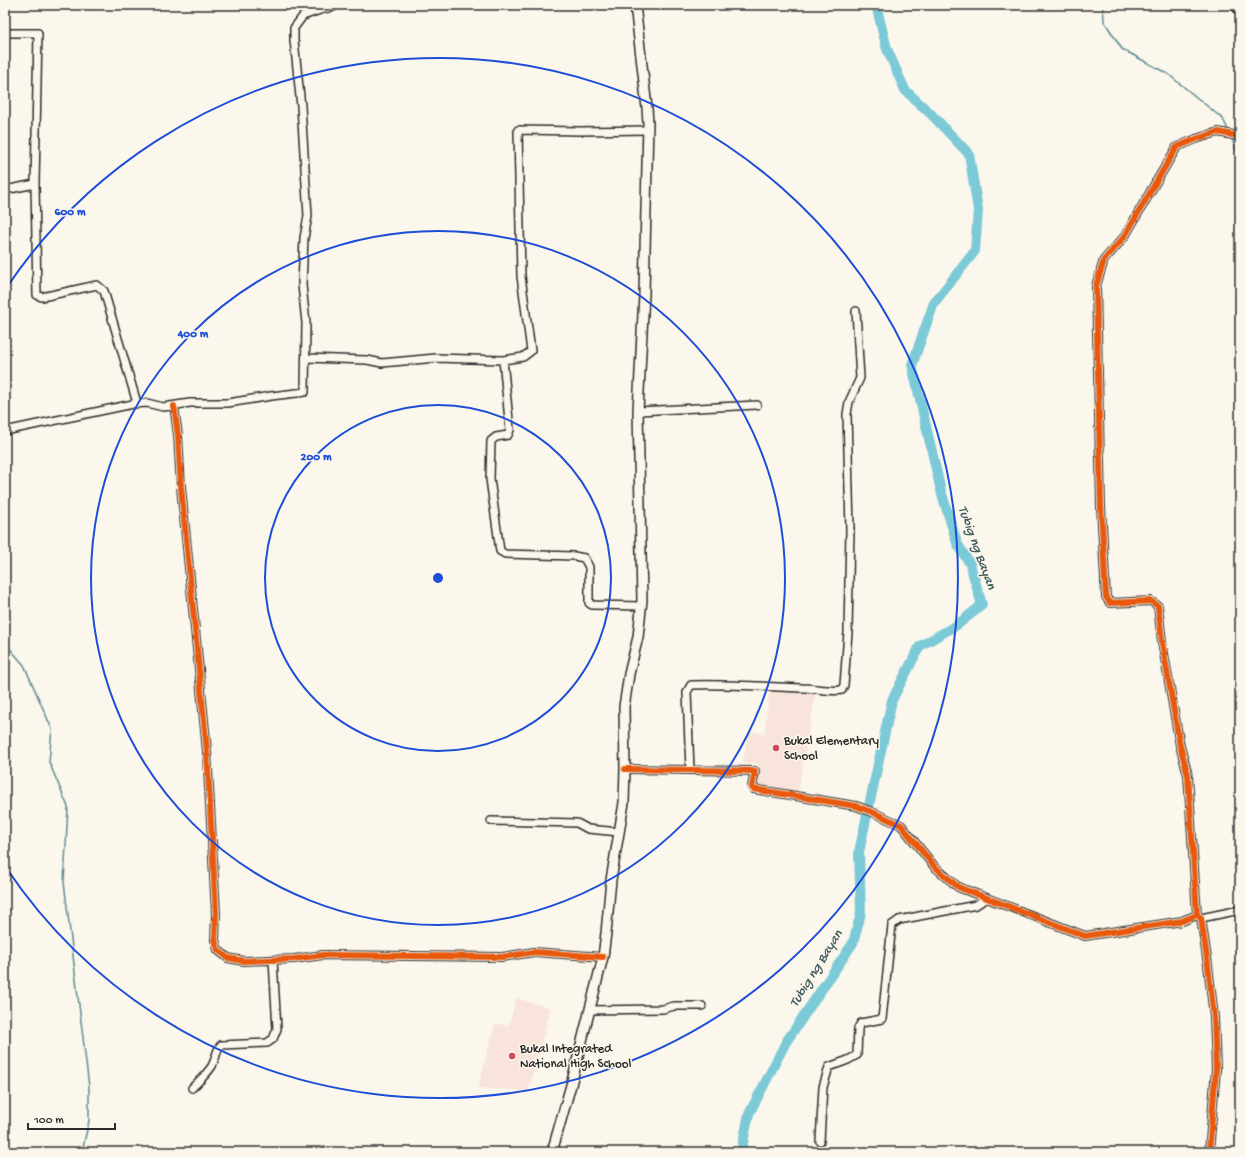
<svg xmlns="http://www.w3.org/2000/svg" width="1245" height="1157" viewBox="0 0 1245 1157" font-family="'Gochi Hand',sans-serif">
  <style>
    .built { fill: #f8e4da }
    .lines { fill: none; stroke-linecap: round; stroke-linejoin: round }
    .stream { stroke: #5b8a92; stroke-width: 1.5 }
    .river { stroke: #7bcad7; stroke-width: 10 }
    .minor-casing { stroke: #2b2b2b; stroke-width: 10 }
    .secondary-casing { stroke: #2b2b2b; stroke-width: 12 }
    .minor { stroke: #fbf7ec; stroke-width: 7 }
    .secondary { stroke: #fbf7ec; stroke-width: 9 }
    .cycleway-casing { stroke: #fbf7ec; stroke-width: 8 }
    .cycleway { stroke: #e8590c; stroke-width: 6 }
    .ring { fill: none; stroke: #1d4ed8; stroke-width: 2 }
    .poi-dot { fill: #d1495b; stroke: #fbf7ec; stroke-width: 1.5 }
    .labels { text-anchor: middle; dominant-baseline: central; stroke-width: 3; stroke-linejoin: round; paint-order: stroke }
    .poi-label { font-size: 13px; fill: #2b2b2b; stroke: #fbf7ec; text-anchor: start }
    .water-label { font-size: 14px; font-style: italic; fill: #435b5f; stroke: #fbf7ec }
    .centre { fill: #1d4ed8; stroke: #fbf7ec; stroke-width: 2 }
    .ring-label { font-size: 12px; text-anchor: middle; font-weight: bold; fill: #1d4ed8; stroke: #fbf7ec; stroke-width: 3; stroke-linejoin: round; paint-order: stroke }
  </style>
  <rect width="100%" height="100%" fill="#fbf7ec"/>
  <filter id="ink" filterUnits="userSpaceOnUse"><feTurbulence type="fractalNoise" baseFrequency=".025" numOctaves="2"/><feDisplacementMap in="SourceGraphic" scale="8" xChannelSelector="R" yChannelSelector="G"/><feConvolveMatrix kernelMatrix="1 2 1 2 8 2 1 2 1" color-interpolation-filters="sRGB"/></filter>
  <g filter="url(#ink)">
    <path class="built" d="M770,687L816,691L798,792L755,787L759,764L743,762L748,731L764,734Z
      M516,998L551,1008L528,1091L478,1088L495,1024L509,1025Z"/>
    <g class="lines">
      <path class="stream" d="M1103,5L1104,21L1122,49L1168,74L1223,119L1229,132
        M1231,137L1240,160
        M5,643L24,665L52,729L49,762L68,807L64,882L89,1087V1121L82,1152"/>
      <path class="river" d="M741,1152L749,1114L786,1042L853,943L861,913L859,852L892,700L920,646L957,625L982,605L970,564L957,543L941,491L912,365L934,303L975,251L978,210L969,154L932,115L905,90L887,49L876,5"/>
      <defs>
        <path id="minor" d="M1234,5L1240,12
          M5,33H38L35,184L37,295L42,297L97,285L104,291L137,403
          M5,190L35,184
          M306,358L367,360L382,363L436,358L503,360L523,357L531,351L521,276L518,130L581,131L648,130
          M503,360L510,430L508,435L496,437L491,441L490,479L500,551L505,554L574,556L584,558L589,567V603L592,605L642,606
          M174,406L178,435L181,487L207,751L216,913L215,940L218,950L228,958L244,961L294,959L323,955L502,957L534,952L603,957
          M638,411L757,405
          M5,431L133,404L147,403L163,407L190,403H228L271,396L305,392L306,323L302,285L304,238L308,216L301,106L294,40V28L303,16L320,10L333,7V5
          M625,769L755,771L752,787L753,789L856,806L872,812L901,825L934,866L958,887L1085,936L1182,921L1197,915L1201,918L1208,965L1214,1017L1216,1069L1209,1152
          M690,770L687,692L691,685C728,684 765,686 802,688C815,688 830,692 842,690L844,685L848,632L850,529L847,414L849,402L860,378L856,311
          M491,821L577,823L588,829L619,832
          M1197,915L1188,775L1180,746L1162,642L1158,606L1151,601L1110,603L1106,597L1101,507L1096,286L1104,260L1125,236L1156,182L1177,147L1196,139L1218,132L1238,136L1240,138
          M1201,918L1240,910
          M590,1010L663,1009L674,1006H702
          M192,1088C199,1081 207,1074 212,1066C216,1059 216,1050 221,1045L267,1043L273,1039L277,1029L273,960
          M820,1141L823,1087L829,1067L848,1060L857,1055L858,1028L861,1023L882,1019L892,925L899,920L976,905L987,898"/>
        <path id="secondary" d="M552,1152L571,1085L603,957L606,933L611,880L624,803L625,769L624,707L629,674L638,637L642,600L638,411L644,294L648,123L647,108L635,5"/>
      </defs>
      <use href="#minor" class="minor-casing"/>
      <use href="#secondary" class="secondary-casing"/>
      <use href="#minor" class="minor"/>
      <use href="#secondary" class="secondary"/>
      <defs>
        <path id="cycleway" d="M174,406L178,435L181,487L207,751L216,913L215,940L218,950L228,958L244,961L294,959L323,955L502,957L534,952L603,957
          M625,769L755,771L752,787L753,789L856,806L872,812L901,825L934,866L958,887L1085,936L1182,921L1197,915L1201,918L1208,965L1214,1017L1216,1069L1209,1152
          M1197,915L1188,775L1180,746L1162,642L1158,606L1151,601L1110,603L1106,597L1101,507L1096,286L1104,260L1125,236L1156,182L1177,147L1196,139L1218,132L1238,136L1240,138"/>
      </defs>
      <use href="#cycleway" class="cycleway-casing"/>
      <use href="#cycleway" class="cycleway"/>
    </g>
  </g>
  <g class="ring">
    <circle cx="438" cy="578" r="173"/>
    <circle cx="438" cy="578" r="347"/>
    <path d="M7 287A520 520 0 1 1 7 869"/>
  </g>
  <g class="poi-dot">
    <circle cx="776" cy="748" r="4"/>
    <circle cx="512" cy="1056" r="4"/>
  </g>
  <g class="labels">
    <g class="poi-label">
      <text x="784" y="741">Bukal Elementary<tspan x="784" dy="15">School</tspan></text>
      <text x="520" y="1049">Bukal Integrated<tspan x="520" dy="15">National High School</tspan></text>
    </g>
    <g class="water-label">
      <text transform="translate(976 548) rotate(70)">Tubig ng Bayan</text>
      <text transform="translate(817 969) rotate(-58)">Tubig ng Bayan</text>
    </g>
  </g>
  <circle cx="438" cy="578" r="6" class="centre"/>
  <g class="ring-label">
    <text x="70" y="215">600 m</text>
    <text x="193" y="337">400 m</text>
    <text x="316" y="460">200 m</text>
  </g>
  <rect width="1245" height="1157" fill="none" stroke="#fbf7ec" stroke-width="20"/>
  <rect x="10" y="10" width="1225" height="1137" fill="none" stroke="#2b2b2b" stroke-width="1.5" filter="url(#ink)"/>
  <path d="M28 1123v6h87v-6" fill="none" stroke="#2b2b2b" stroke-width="2"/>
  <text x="34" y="1123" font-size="12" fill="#2b2b2b" stroke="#fbf7ec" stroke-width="3" paint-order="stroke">100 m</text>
</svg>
